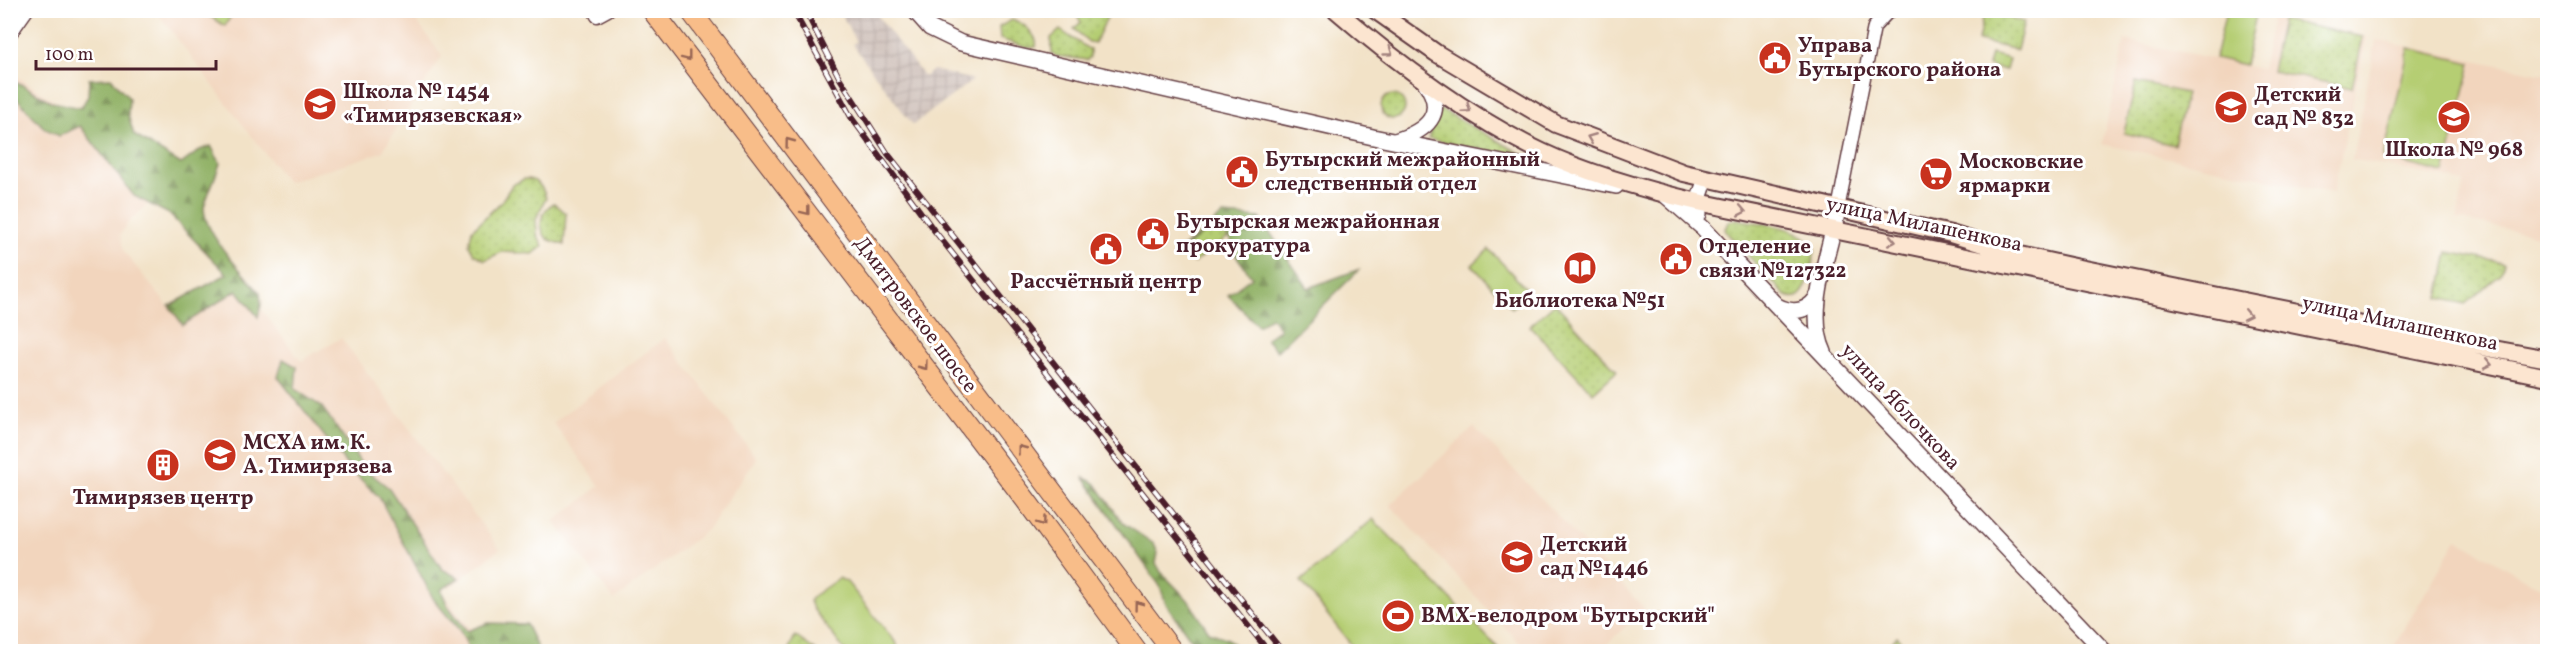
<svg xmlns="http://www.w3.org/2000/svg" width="2558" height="662" viewBox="0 0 2558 662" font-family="Vollkorn,serif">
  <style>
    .built { fill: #f2d5bd }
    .industrial { fill: url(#industrial-grid) }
    .grass { fill: url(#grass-dots); stroke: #80764f; stroke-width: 1.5 }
    .forest { fill: url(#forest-firs); stroke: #6d6848; stroke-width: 1.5 }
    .garden { fill: #b5ce73; stroke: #80764f; stroke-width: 1.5 }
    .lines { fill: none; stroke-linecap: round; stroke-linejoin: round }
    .minor-casing { stroke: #633c42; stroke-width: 15 }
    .tertiary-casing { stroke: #633c42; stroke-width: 18 }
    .secondary-casing { stroke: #633c42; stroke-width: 20 }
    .primary-casing { stroke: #633c42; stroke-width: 22 }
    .minor { stroke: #fff; stroke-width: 12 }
    .tertiary { stroke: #fff; stroke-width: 15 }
    .secondary { stroke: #fce5d0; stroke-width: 16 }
    .primary { stroke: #f8bd89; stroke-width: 20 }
    .rail-casing { stroke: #4a1f2b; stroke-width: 6 }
    .rail { stroke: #fff; stroke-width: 4; stroke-dasharray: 11; stroke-linecap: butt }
    .oneway { stroke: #a3827e }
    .oneway2 { stroke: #986655 }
    .labels { text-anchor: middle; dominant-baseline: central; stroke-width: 6; stroke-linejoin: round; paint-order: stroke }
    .poi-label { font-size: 21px; font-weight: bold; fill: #4a1f2b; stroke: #fff; text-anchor: start }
    .street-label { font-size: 21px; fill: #4a1f2b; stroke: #fff }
  </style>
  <defs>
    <pattern id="industrial-grid" width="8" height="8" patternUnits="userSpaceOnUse" patternTransform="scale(1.5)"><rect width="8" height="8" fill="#cfc1ba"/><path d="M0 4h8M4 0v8" fill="none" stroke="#b3a5a0"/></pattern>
    <pattern id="grass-dots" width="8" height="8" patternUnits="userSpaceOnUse" patternTransform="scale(1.5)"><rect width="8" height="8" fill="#b5ce73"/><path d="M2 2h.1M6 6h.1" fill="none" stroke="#9db064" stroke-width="1.8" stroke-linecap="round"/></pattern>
    <pattern id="forest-firs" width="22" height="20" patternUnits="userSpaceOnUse" patternTransform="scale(1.5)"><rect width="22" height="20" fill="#90b165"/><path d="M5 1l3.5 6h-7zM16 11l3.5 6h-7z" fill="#788f53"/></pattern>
  </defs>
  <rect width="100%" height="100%" fill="#fff"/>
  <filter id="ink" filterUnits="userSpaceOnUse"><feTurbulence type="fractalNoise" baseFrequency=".0167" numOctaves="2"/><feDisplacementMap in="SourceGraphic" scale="12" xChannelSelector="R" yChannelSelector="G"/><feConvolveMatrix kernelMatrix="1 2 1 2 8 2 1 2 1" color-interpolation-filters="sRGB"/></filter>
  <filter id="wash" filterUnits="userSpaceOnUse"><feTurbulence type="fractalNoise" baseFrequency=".008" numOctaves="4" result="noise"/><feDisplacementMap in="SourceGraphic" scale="24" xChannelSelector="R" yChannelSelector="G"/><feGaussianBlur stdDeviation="1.35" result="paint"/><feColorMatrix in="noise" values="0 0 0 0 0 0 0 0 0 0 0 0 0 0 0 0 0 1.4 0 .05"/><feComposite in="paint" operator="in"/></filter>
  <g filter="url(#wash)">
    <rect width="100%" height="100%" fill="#f2e2c7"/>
    <path class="built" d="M156,11H409L442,56L382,152L287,182Z
      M2273,17L2367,37L2333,193L2102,144L2125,40L2262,69Z
      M2376,40L2547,75V237L2457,219L2464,182L2352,159Z
      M11,72L158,172V195L128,223L120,235L124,252L181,322L239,280L301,361L341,338L500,549L450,587L446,583L439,589L489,651H11Z
      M665,338L756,458L707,530L614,600L554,521L600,486L553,423Z
      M1474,427L1645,609L1599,651H1527L1390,505Z
      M2457,539L2547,592V651H2391Z"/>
    <path class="industrial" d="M840,11H879L877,15L924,77L933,70L973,80L913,125L852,44L856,42Z"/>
    <path class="grass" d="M1080,11H1110L1095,43L1089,42L1074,29L1081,22L1076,14Z
      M1984,12L2024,22L2017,50L1978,41Z
      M1012,20C1022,21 1039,36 1036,47L1028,48L1000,39L999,27Z
      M2282,20L2363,37L2352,88L2271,71Z
      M1060,30L1090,50V57L1087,60L1056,56L1052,53L1051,38Z
      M2136,82L2186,93L2174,145L2124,133Z
      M1381 107a12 12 0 1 1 24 0a12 12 0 1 1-24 0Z
      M1440,109L1533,160L1428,139Z
      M524,179C537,178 542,186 546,198L536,219L537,234L543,246L533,254L502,252L485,260L474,254L469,245L472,230L501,202L512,185Z
      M554,203L566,213L564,245L547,239C537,226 540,211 554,203Z
      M1736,219C1759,224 1807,225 1815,251C1811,266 1808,308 1785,295L1727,233L1725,229L1728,222Z
      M1217,222L1228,237L1194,263L1183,249Z
      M2448,252L2504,263L2500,275L2465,304L2439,298Z
      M1555,303L1617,371L1593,393L1530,326Z
      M795,636L816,651H788Z"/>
    <path class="forest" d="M111,78L129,98L128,115L134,135L181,164L200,150L211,146L220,163C218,171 204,204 204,207C204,235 242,271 260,293L261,305L258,317L237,290L183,325L169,306L227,274L169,214L134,196L80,126L59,136L44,128L11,92V82L21,84L52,102L81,108L88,96L89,79Z
      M1223,215L1260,218L1308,288L1360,269L1277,351L1266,339L1280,329L1271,317L1258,326L1228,295L1252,277L1229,246L1232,242L1217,223L1183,249L1182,248Z
      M283,359L297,367L295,389L322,407L365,469L389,488L442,569L459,578L441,590L448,606L467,631L488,623L526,624L539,651H470L460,631L434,600L379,497L350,469L278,377Z
      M1084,478L1095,483L1123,523L1154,544L1158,553L1156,563L1161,572L1188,600L1209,632L1228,639L1240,651H1199L1166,604L1160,586Z"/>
    <path class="garden" d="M201,11H234L225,26Z
      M2226,11L2256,15L2245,65L2215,58Z
      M2409,48L2471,63L2444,173L2383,158Z
      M1991,54L2009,59L2006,70L1988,66Z
      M1489,249L1529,292L1512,308L1472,265Z
      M1373,519L1501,651H1356L1301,581Z
      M839,578L847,582L897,644L898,651H845L813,609L810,601L812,597Z
      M1897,637L1910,651H1881Z"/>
  </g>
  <g filter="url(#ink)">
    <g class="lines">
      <defs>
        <path id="minor" d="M594,10L597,16L608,10
          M10,34L27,10
          M1838,209L1874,27L1890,10"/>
        <path id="tertiary" d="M914,10L930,28L961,43L1373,137L1616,186
          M1395,141C1426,131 1448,114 1425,82
          M1664,194L1703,228L2105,652
          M1699,214L1698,202L1706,178
          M1777,306C1794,315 1811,311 1819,293
          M1824,352C1805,312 1830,251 1838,209"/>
        <path id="secondary" d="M1336,10C1396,62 1471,118 1542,152C1591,175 1646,190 1698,202L2548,377
          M1375,10L1436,53L1556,124L1684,173L1951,234L2015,254L2070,266L2372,327L2548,359"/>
        <path id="primary" d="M652,10L1025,499L1137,652
          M690,10L1173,652"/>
      </defs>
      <use href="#minor" class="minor-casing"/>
      <use href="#tertiary" class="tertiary-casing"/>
      <use href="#secondary" class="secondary-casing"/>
      <use href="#primary" class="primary-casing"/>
      <use href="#minor" class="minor"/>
      <use href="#tertiary" class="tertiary"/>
      <use href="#secondary" class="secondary"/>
      <use href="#primary" class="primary"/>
      <defs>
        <path id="rail" d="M793,10L851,117L933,229L1269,652
          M805,10L839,77L888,154L1283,652"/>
      </defs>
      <use href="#rail" class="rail-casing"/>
      <use href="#rail" class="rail"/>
    </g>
    <defs><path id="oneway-chevron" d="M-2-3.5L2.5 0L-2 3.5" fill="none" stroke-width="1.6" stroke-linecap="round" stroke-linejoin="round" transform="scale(1.5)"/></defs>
    <g class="oneway">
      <use href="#oneway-chevron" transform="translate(1389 52) rotate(36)"/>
      <use href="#oneway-chevron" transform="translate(1467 109) rotate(35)"/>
      <use href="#oneway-chevron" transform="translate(1591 138) rotate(-158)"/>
      <use href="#oneway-chevron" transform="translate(1742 211) rotate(11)"/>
      <use href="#oneway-chevron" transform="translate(1892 241) rotate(11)"/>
      <use href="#oneway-chevron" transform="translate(2247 315) rotate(12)"/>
      <use href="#oneway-chevron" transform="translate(2488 364) rotate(12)"/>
    </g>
    <g class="oneway2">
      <use href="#oneway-chevron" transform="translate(687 57) rotate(52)"/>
      <use href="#oneway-chevron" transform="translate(789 142) rotate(-127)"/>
      <use href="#oneway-chevron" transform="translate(806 211) rotate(52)"/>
      <use href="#oneway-chevron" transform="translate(924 366) rotate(53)"/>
      <use href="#oneway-chevron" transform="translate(1021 449) rotate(-127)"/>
      <use href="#oneway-chevron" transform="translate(1042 522) rotate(54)"/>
      <use href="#oneway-chevron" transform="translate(1138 605) rotate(-127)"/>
    </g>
  </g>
  <defs>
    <symbol id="civic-disc" viewBox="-11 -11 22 22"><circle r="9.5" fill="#c8321e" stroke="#fff"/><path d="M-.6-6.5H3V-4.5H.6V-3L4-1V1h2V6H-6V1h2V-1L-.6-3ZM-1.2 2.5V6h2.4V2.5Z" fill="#fff"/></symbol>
    <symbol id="school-disc" viewBox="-11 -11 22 22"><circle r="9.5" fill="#c8321e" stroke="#fff"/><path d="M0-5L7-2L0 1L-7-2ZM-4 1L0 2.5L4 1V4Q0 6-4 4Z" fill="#fff"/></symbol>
    <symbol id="supermarket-disc" viewBox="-11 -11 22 22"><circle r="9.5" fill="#c8321e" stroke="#fff"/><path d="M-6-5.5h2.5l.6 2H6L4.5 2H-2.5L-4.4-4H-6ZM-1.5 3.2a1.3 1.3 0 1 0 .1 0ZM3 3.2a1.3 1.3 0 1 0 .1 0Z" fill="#fff"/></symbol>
    <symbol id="library-disc" viewBox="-11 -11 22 22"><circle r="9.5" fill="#c8321e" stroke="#fff"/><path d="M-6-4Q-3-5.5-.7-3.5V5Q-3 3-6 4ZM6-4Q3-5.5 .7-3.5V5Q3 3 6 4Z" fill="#fff"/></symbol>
    <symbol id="university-disc" viewBox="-11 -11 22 22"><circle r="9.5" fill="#c8321e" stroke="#fff"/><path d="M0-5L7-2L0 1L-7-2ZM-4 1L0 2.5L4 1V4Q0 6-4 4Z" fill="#fff"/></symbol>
    <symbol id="building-disc" viewBox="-11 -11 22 22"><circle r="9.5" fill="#c8321e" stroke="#fff"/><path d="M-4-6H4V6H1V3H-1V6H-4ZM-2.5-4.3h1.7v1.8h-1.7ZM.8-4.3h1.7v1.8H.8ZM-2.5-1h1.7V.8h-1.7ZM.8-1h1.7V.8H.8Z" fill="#fff"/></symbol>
    <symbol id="stadium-disc" viewBox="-11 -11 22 22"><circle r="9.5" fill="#c8321e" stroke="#fff"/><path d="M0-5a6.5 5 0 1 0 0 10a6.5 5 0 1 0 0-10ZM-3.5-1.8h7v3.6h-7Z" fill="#fff"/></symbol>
  </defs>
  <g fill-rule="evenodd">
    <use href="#civic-disc" x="1756" y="39" width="38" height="38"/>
    <use href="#school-disc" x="301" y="85" width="38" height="38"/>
    <use href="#school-disc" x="2212" y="88" width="38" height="38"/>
    <use href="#school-disc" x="2435" y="98" width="38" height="38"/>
    <use href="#civic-disc" x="1223" y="153" width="38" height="38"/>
    <use href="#supermarket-disc" x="1917" y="155" width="38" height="38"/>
    <use href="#civic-disc" x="1134" y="215" width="38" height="38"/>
    <use href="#civic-disc" x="1087" y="230" width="38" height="38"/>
    <use href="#civic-disc" x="1657" y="240" width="38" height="38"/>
    <use href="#library-disc" x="1561" y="249" width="38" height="38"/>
    <use href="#university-disc" x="201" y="436" width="38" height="38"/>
    <use href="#building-disc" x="144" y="446" width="38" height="38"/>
    <use href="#school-disc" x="1498" y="538" width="38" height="38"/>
    <use href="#stadium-disc" x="1379" y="597" width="38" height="38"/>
  </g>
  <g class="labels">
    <g class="poi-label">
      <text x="1798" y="46">Управа<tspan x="1798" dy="24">Бутырского района</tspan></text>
      <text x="343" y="92">Школа № 1454<tspan x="343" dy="24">«Тимирязевская»</tspan></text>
      <text x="2254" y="95">Детский<tspan x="2254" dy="24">сад № 832</tspan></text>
      <text x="2454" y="150" text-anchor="middle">Школа № 968</text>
      <text x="1265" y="160">Бутырский межрайонный<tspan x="1265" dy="24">следственный отдел</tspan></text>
      <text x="1959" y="162">Московские<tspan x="1959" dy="24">ярмарки</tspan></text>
      <text x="1176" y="222">Бутырская межрайонная<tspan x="1176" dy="24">прокуратура</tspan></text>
      <text x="1699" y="247">Отделение<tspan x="1699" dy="24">связи №127322</tspan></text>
      <text x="1106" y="282" text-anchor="middle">Рассчётный центр</text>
      <text x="1580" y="301" text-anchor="middle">Библиотека №51</text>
      <text x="243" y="443">МСХА им. К.<tspan x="243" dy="24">А. Тимирязева</tspan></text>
      <text x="163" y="498" text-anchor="middle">Тимирязев центр</text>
      <text x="1540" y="545">Детский<tspan x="1540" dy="24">сад №1446</tspan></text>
      <text x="1421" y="616">BMX-велодром "Бутырский"</text>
    </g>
    <g class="street-label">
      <text transform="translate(1924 225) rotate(12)">улица Милашенкова</text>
      <text transform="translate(915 315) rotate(53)">Дмитровское шоссе</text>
      <text transform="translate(2400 324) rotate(12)">улица Милашенкова</text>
      <text transform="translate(1900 407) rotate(47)">улица Яблочкова</text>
    </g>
  </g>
  <rect width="2558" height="662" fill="none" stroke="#fff" stroke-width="36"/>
  <path d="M36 60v9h180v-9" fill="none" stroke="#4a1f2b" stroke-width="3"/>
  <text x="45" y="60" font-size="18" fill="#4a1f2b" stroke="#ffffff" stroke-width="4.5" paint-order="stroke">100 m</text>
</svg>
